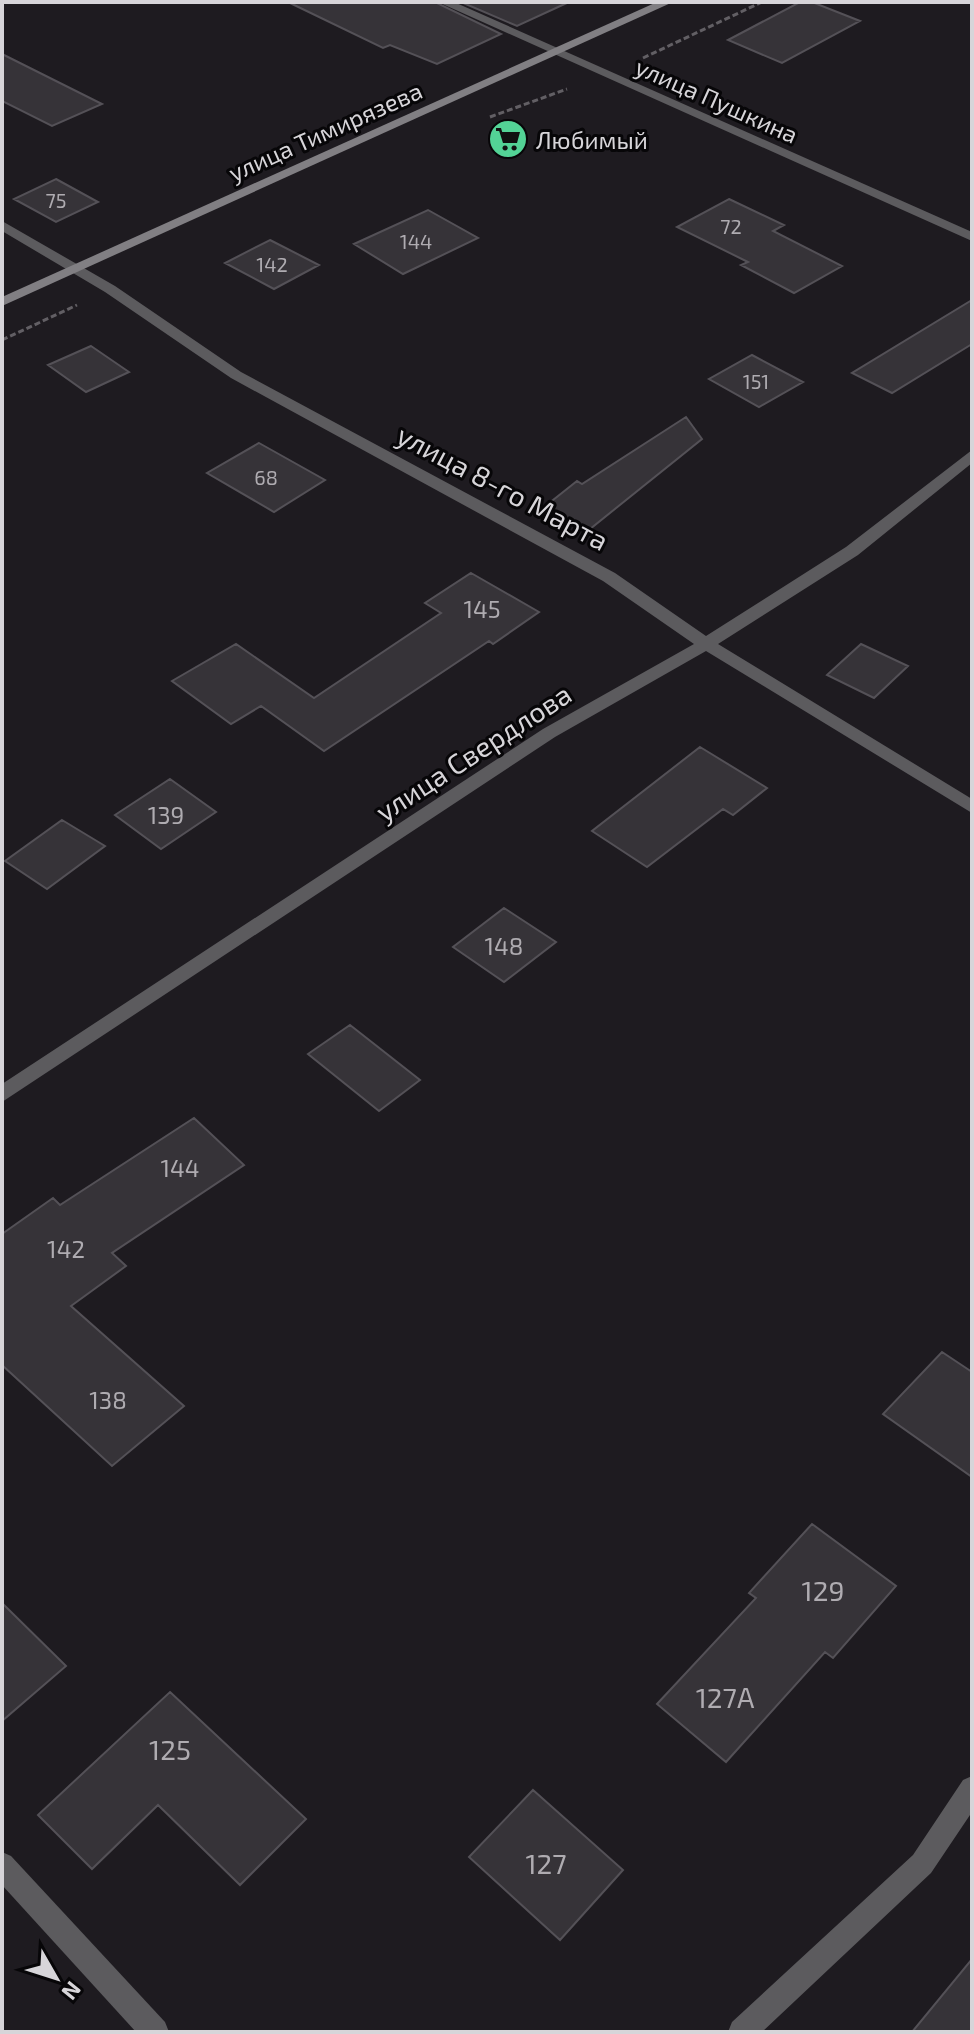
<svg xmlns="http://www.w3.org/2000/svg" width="974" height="2034" viewBox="0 0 974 2034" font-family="'Exo 2',sans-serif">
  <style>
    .building { fill: #363338; stroke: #545157; stroke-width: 2 }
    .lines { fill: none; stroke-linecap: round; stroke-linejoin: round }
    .path { stroke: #625f64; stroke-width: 3; stroke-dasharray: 6 3; stroke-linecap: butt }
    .minor { fill: #5c5b5e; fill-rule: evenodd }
    .tertiary { fill: #5c5b5e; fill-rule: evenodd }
    .secondary { fill: #817f83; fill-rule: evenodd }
    .labels { text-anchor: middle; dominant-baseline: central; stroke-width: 6; stroke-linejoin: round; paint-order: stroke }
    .far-number-label { font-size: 20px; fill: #afacb1 }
    .far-street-label { font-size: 24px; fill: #d7d5d9; stroke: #070608 }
    .far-poi-label { font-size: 24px; fill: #d7d5d9; stroke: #070608; text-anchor: start }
    .number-label { font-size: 24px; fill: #afacb1 }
    .street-label { font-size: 28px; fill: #d7d5d9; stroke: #070608 }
    .near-number-label { font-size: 28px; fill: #afacb1 }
  </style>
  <rect width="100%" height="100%" fill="#1e1b20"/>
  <path class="building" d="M288,2H435L501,34L437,64L390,45L383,48Z
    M461,2H569L517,26Z
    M800,2H812L860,21L782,63L728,40Z
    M2,54L102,104L52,126L2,101Z
    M56,179L98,202L56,222L14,199Z
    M729,199L784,225L773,231L842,266L794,293L741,265L748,262L677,227Z
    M428,210L478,238L403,274L354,244Z
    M270,240L319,265L274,289L225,263Z
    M972,300V344L892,393L852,373Z
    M91,346L129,372L86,392L48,365Z
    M752,355L803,382L759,407L709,379Z
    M686,417L702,439L590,529L543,508L577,481L582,484Z
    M259,443L325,480L274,512L207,473Z
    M471,573L539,612L493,644L489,641L324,751L261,706L231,724L172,681L236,644L314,698L441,613L425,603Z
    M861,644L908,666L874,698L827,675Z
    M700,747L767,788L733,815L723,809L647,867L592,831Z
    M170,779L216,812L161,849L115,815Z
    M62,820L105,846L47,889L5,861Z
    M504,908L556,942L504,982L453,947Z
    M350,1025L420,1080L379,1111L308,1054Z
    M194,1118L244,1165L112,1253L126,1266L71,1306L184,1406L112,1466L2,1365V1234L53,1198L60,1205Z
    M942,1352L972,1372V1477L883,1414Z
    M812,1524L896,1586L833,1658L825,1652L726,1762L657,1704L756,1598L749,1593Z
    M2,1603L66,1666L2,1721Z
    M170,1692L306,1819L240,1885L158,1805L92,1869L38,1815Z
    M533,1790L623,1870L560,1940L469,1857Z
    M972,1959V2032H912Z"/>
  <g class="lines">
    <path class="path" d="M643,58L762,2
      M490,117L567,89
      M2,340L77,305"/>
    <path class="minor" d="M438,2H454L972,232V241Z
      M2,221L115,286L241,372L615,573L706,636L846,547L972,450V463L858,555L718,644L972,799V813L706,651L555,737L2,1102V1084L543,729L694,644L603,581L231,378L105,292L2,231Z
      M972,1776V1812L931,1873L762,2032H728L732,2022L913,1855L963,1780Z"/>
    <path class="tertiary" d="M2,1852L11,1856L165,2022L169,2032H136L2,1885Z"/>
    <path class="secondary" d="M657,2H673L2,306V297Z"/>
  </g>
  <defs>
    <symbol id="supermarket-disc" viewBox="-11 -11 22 22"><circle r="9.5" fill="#53d396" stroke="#070608"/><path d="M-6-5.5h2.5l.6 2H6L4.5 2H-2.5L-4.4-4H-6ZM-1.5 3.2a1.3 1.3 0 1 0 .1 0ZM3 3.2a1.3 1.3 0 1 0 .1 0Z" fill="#111"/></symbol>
  </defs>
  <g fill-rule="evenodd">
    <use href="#supermarket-disc" x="486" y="117" width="44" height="44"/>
  </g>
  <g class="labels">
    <g class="far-number-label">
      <text x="56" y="200">75</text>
      <text x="731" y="226">72</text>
      <text x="416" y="241">144</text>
      <text x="272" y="264">142</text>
      <text x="756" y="381">151</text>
      <text x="266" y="477">68</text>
    </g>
    <g class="far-street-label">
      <text transform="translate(717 100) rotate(24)">улица Пушкина</text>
      <text transform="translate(325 131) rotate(-24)">улица Тимирязева</text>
    </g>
    <g class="far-poi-label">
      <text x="536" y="139">Любимый</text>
    </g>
    <g class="number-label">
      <text x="482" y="608">145</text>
      <text x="166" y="814">139</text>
      <text x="504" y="945">148</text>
      <text x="180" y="1167">144</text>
      <text x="66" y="1248">142</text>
      <text x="108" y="1399">138</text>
    </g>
    <g class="street-label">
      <text transform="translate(503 487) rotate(28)">улица 8-го Марта</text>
      <text transform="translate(473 752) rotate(-33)">улица Свердлова</text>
    </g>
    <g class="near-number-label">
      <text x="823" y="1590">129</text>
      <text x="725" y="1697">127А</text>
      <text x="170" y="1749">125</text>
      <text x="546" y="1863">127</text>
    </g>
  </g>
  <rect width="974" height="2034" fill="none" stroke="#d7d5d9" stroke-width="8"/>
  <g transform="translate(56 1978) rotate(129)" stroke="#070608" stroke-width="6" paint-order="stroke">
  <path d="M0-6L14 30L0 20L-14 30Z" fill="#d7d5d9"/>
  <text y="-12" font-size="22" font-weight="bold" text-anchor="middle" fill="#d7d5d9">N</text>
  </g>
</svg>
